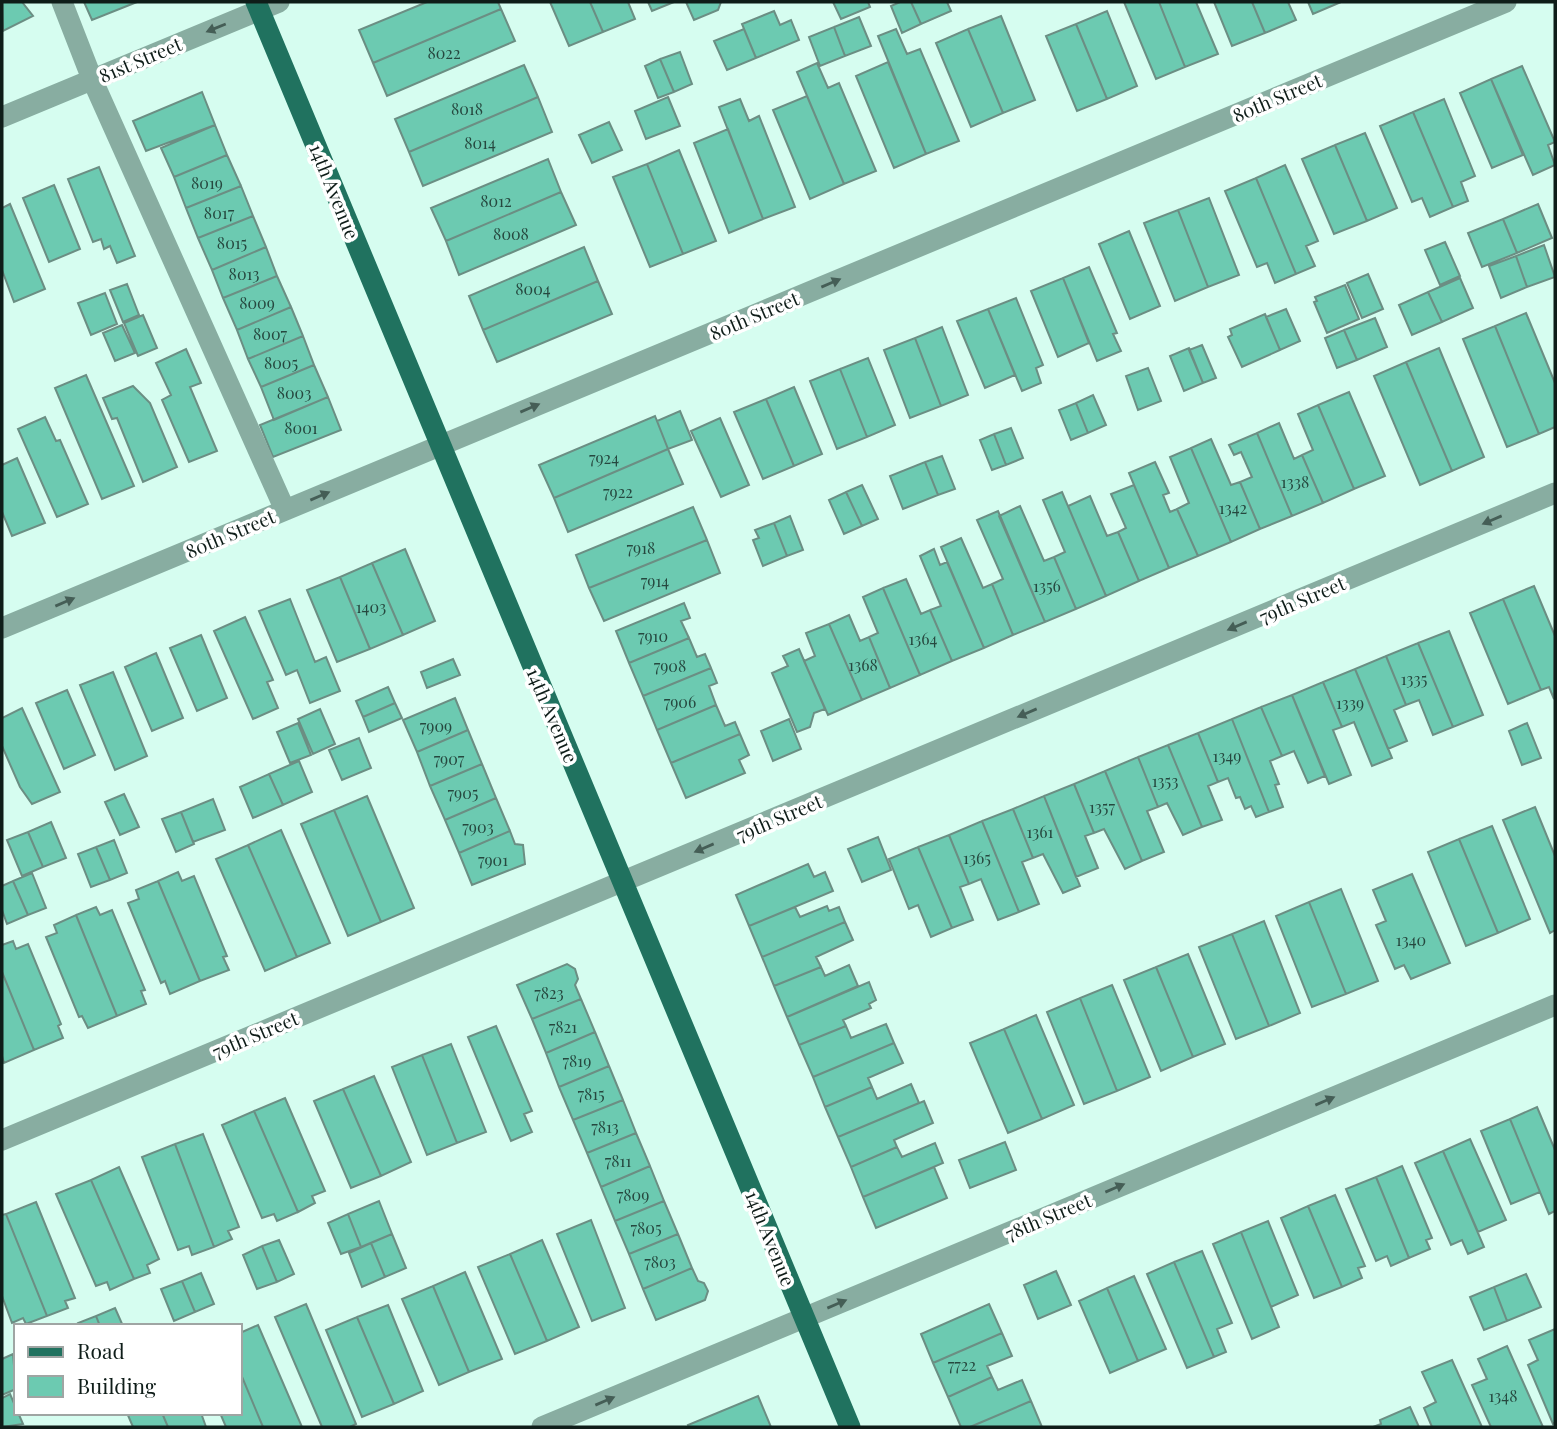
<svg xmlns="http://www.w3.org/2000/svg" width="1557" height="1429" viewBox="0 0 1557 1429" font-family="'Playfair Display',serif">
  <style>
    .building { fill: #6ccab1; stroke: #6b8e83; stroke-width: 2 }
    .lines { fill: none; stroke-linecap: round; stroke-linejoin: round }
    .minor { stroke: #88ada1; stroke-width: 21 }
    .major { stroke: #20725f; stroke-width: 21 }
    .oneway { fill: #455e56 }
    .labels { text-anchor: middle; dominant-baseline: central; stroke-width: 7; stroke-linejoin: round; paint-order: stroke }
    .number-label { font-size: 16px; fill: #26483f }
    .street-label { font-size: 19px; fill: #0f1d19; stroke: #fff }
  </style>
  <rect width="100%" height="100%" fill="#d6fdf0"/>
  <path class="building" d="M2,2H22L33,16L3,31Z
    M84,2H137L92,20Z
    M427,2H498L501,9L373,63L359,30Z
    M550,2H590L603,32L569,46Z
    M590,2H628L635,19L603,32Z
    M648,2H674L652,11Z
    M686,2H721L718,10L694,20Z
    M833,2H868L870,7L841,19Z
    M900,2H911L921,24L902,33L891,6Z
    M911,2H947L951,11L921,24Z
    M1124,2H1159L1185,67L1156,79Z
    M1159,2H1196L1218,54L1185,67Z
    M1214,2H1252L1265,33L1232,46Z
    M1252,2H1288L1296,20L1265,33Z
    M1308,2H1341L1313,14Z
    M501,9L515,41L387,96L373,63Z
    M774,11L780,25L791,20L799,40L756,58L742,24Z
    M1107,11L1137,86L1107,99L1076,24Z
    M1001,16L1035,100L1003,113L968,29Z
    M859,17L871,46L845,56L834,27Z
    M1076,24L1107,99L1077,111L1046,36Z
    M834,27L845,56L820,66L809,37Z
    M744,29L756,58L727,70L714,41Z
    M896,29L907,54L920,49L959,141L926,154L878,36Z
    M968,29L1003,113L971,127L936,43Z
    M680,52L692,84L674,92L660,59Z
    M660,59L674,92L658,98L645,66Z
    M888,62L926,154L894,168L856,76Z
    M817,63L828,88L839,83L876,171L844,184L797,72Z
    M524,65L538,97L409,152L395,119Z
    M1522,66L1555,142L1548,145L1555,165L1533,175L1491,79Z
    M1491,79L1523,155L1492,168L1460,93Z
    M202,92L215,125L146,151L133,121Z
    M807,96L844,184L810,199L773,110Z
    M538,97L552,132L423,186L409,152Z
    M668,97L680,126L646,139L635,111Z
    M740,99L749,121L759,116L795,207L763,219L719,107Z
    M1444,99L1475,176L1461,182L1468,201L1453,207L1413,112Z
    M1413,112L1453,207L1430,217L1422,198L1412,202L1380,126Z
    M609,122L622,150L592,163L579,135Z
    M215,125L227,155L174,177L161,148Z
    M728,129L763,219L729,233L694,143Z
    M1365,133L1397,208L1367,221L1335,145Z
    M1335,145L1367,221L1334,234L1302,159Z
    M679,150L716,241L683,254L647,164Z
    M227,155L241,186L186,208L174,177Z
    M548,159L561,192L446,241L431,208Z
    M647,164L683,254L650,267L613,177Z
    M1285,165L1318,241L1306,246L1315,266L1296,274L1256,178Z
    M99,167L135,256L117,263L110,246L104,249L101,239L93,242L68,179Z
    M1256,178L1296,274L1275,283L1267,263L1257,267L1225,191Z
    M54,185L80,249L49,262L23,198Z
    M241,186L253,216L198,238L186,208Z
    M561,192L576,225L459,275L446,241Z
    M1209,198L1239,275L1208,287L1178,210Z
    M10,204L45,289L14,302L2,270V208Z
    M1538,204L1552,238L1517,253L1503,219Z
    M1178,210L1208,287L1175,301L1144,223Z
    M253,216L266,247L212,270L198,238Z
    M1503,219L1517,253L1482,267L1468,233Z
    M1129,231L1160,306L1130,319L1099,244Z
    M1445,242L1460,276L1440,285L1425,250Z
    M1544,245L1555,277L1527,287L1516,256Z
    M266,247L277,276L223,298L212,270Z
    M584,247L598,281L483,330L469,296Z
    M1516,256L1527,287L1501,298L1489,266Z
    M1089,267L1117,333L1113,334L1121,351L1097,361L1063,278Z
    M1368,274L1383,309L1362,318L1347,283Z
    M277,276L291,307L237,330L223,298Z
    M1063,278L1089,343L1058,357L1031,291Z
    M1460,278L1473,308L1442,322L1428,292Z
    M598,281L612,314L497,362L483,330Z
    M127,284L139,315L123,322L110,290Z
    M1345,285L1359,319L1327,333L1314,302L1317,301L1315,297Z
    M1428,292L1442,322L1412,335L1399,305Z
    M105,293L117,324L91,335L78,303Z
    M1016,298L1043,365L1036,368L1041,383L1022,391L988,309Z
    M291,307L303,336L248,359L237,330Z
    M988,309L1015,375L985,388L957,321Z
    M1286,309L1300,341L1280,350L1266,317Z
    M1526,313L1555,383V427L1539,434L1495,326Z
    M1265,314L1280,350L1242,367L1228,337L1232,335L1230,329Z
    M143,315L157,348L138,356L124,323Z
    M1375,318L1387,347L1357,360L1344,330Z
    M122,325L135,353L115,361L103,333Z
    M1495,326L1539,434L1507,447L1463,339Z
    M942,327L968,395L941,406L915,338Z
    M1344,330L1357,360L1337,368L1325,338Z
    M303,336L314,365L261,387L248,359Z
    M915,338L941,406L910,418L884,350Z
    M1202,345L1216,378L1203,383L1189,350Z
    M1189,348L1203,383L1184,391L1170,356Z
    M1439,348L1484,457L1452,471L1406,362Z
    M186,349L201,383L190,387L217,451L189,462L162,400L171,395L156,363Z
    M868,358L895,425L867,437L840,369Z
    M1406,362L1452,471L1420,485L1374,376Z
    M314,365L328,397L274,420L261,387Z
    M1148,368L1161,401L1138,410L1126,376Z
    M840,369L867,437L837,449L810,381Z
    M86,375L134,486L102,499L55,388Z
    M133,386L150,403L177,467L143,482L117,418L112,419L103,398Z
    M794,387L822,454L794,466L766,399Z
    M1349,392L1385,476L1354,489L1318,405Z
    M1093,395L1106,425L1088,433L1076,403Z
    M328,397L341,430L273,457L260,425Z
    M766,399L794,466L763,479L734,412Z
    M1076,403L1088,433L1071,440L1059,410Z
    M1318,405L1354,489L1323,503L1302,455L1313,450L1298,414Z
    M680,411L692,440L668,449L657,421Z
    M655,416L668,449L554,498L539,465Z
    M45,417L56,441L60,440L88,504L57,517L18,429Z
    M720,418L749,485L721,497L691,431Z
    M1279,423L1294,459L1302,455L1323,503L1292,516L1257,433Z
    M1011,428L1023,458L1006,465L994,434Z
    M1257,433L1292,516L1260,529L1240,482L1252,477L1241,452L1234,455L1229,445Z
    M994,434L1006,465L992,470L980,440Z
    M1211,439L1231,485L1240,482L1260,529L1231,542L1191,448Z
    M1191,448L1231,542L1198,556L1177,509L1189,503L1170,457Z
    M668,449L683,484L568,532L554,498Z
    M942,456L955,489L938,495L925,462Z
    M17,458L45,523L12,536L2,512V465Z
    M925,462L938,495L903,509L890,476Z
    M1155,462L1169,493L1163,495L1170,512L1177,509L1198,556L1169,568L1129,473Z
    M862,485L878,519L862,526L846,492Z
    M1134,485L1169,568L1139,581L1118,532L1126,528L1111,494Z
    M846,492L862,526L844,534L829,500Z
    M1062,492L1106,596L1076,609L1054,557L1065,552L1043,500Z
    M1090,496L1107,536L1118,532L1139,581L1106,596L1068,506Z
    M1020,506L1044,561L1054,557L1076,609L1045,622L999,516Z
    M693,507L707,540L589,588L576,555Z
    M998,511L1045,622L1013,635L992,584L1003,579L977,520Z
    M790,516L803,550L787,556L774,523Z
    M774,523L787,556L763,566L753,540L759,538L755,530Z
    M961,538L983,588L992,584L1013,635L984,648L941,547Z
    M707,540L720,573L604,621L589,588Z
    M405,549L435,621L403,635L372,563Z
    M934,549L940,565L947,562L984,648L952,661L930,610L941,606L920,556Z
    M372,563L403,635L370,649L340,577Z
    M340,577L370,649L337,662L307,590Z
    M906,579L921,614L930,610L952,661L920,675L883,588Z
    M1534,586L1555,636L1554,699L1549,687L1541,690L1503,599Z
    M883,588L920,675L890,688L869,637L878,633L863,597Z
    M290,599L315,662L326,657L340,691L310,703L297,670L286,675L259,611Z
    M1503,599L1541,690L1508,704L1470,613Z
    M684,603L690,618L681,621L689,638L629,663L616,631Z
    M849,615L860,641L869,637L890,688L862,700L829,624Z
    M245,617L273,680L267,682L278,708L253,719L214,631Z
    M829,624L862,700L828,715L804,661L815,656L806,633Z
    M1449,631L1483,715L1453,727L1418,643Z
    M201,635L227,698L197,711L170,648Z
    M689,638L697,657L705,654L711,668L643,696L629,663Z
    M1418,643L1453,727L1433,735L1419,700L1406,705L1386,656Z
    M799,649L825,709L814,713L810,727L797,732L772,673L788,666L783,656Z
    M156,653L183,718L152,731L125,667Z
    M1386,656L1406,705L1394,710L1407,741L1388,749L1355,669Z
    M453,659L460,675L427,688L421,672Z
    M711,668L717,683L709,686L716,705L657,730L643,696Z
    M1355,669L1392,758L1372,766L1354,722L1342,727L1323,682Z
    M113,672L147,756L115,770L80,685Z
    M1323,682L1342,727L1333,730L1351,775L1329,784L1292,695Z
    M388,687L395,703L363,717L356,701Z
    M67,690L95,755L64,769L36,703Z
    M1292,695L1325,776L1308,783L1294,751L1282,756L1261,707Z
    M455,698L468,730L417,752L403,720Z
    M395,703L402,718L369,732L363,717Z
    M716,705L725,726L735,722L740,734L671,763L657,730Z
    M1261,707L1282,756L1270,761L1279,784L1275,785L1283,807L1269,812L1232,719Z
    M22,708L60,792L32,804L20,787L2,746V718Z
    M320,709L335,744L313,754L298,719Z
    M789,719L801,749L773,761L761,731Z
    M1232,719L1269,812L1256,817L1251,806L1245,809L1240,797L1236,798L1228,778L1218,782L1198,733Z
    M298,723L311,755L290,763L277,732Z
    M1527,723L1541,758L1522,765L1509,731Z
    M468,730L482,764L430,786L417,752Z
    M1198,733L1218,782L1208,786L1222,820L1202,827L1168,745Z
    M740,734L749,755L739,760L745,773L686,798L671,763Z
    M359,738L371,768L342,780L329,750Z
    M1168,745L1202,827L1183,835L1167,803L1158,807L1138,757Z
    M1138,757L1158,807L1147,811L1164,852L1142,861L1105,771Z
    M299,761L312,792L283,805L269,774Z
    M482,764L496,798L445,820L430,786Z
    M1105,771L1142,861L1125,869L1104,829L1094,833L1074,784Z
    M269,774L283,805L253,818L240,787Z
    M1074,784L1094,833L1085,836L1098,868L1076,877L1044,796Z
    M124,794L139,827L120,835L105,802Z
    M367,796L414,908L381,922L334,810Z
    M1044,796L1080,886L1063,893L1043,854L1033,858L1013,809Z
    M496,798L510,831L459,853L445,820Z
    M213,799L225,830L193,842L181,812Z
    M1535,807L1555,856V930L1550,933L1503,820Z
    M1013,809L1033,858L1022,862L1039,904L1019,912L982,821Z
    M334,810L381,922L348,936L301,824Z
    M181,812L194,844L176,852L162,819Z
    M982,821L1019,912L998,920L981,879L969,884L949,835Z
    M51,822L66,858L43,867L28,832Z
    M1492,826L1530,919L1498,933L1459,839Z
    M281,830L330,943L297,957L248,845Z
    M510,831L515,844L523,845L525,864L472,885L459,853Z
    M28,832L43,867L22,876L7,840Z
    M949,835L969,884L960,887L973,920L952,928L918,847Z
    M878,837L891,870L862,882L848,849Z
    M1459,839L1498,933L1466,946L1428,852Z
    M114,840L127,873L110,880L96,847Z
    M248,845L297,957L265,971L216,859Z
    M96,847L110,880L91,887L78,854Z
    M918,847L952,928L931,937L918,905L909,909L889,859Z
    M808,864L814,877L825,872L833,891L749,926L736,895Z
    M178,872L182,881L194,876L227,956L223,957L229,970L200,981L158,881Z
    M32,873L46,908L28,915L13,881Z
    M1412,874L1450,963L1411,979L1404,965L1395,969L1376,925L1386,921L1373,890Z
    M13,881L28,915L7,924L2,910V886Z
    M158,881L200,981L170,994L165,981L161,983L128,903L139,899L136,890Z
    M1341,889L1378,981L1346,994L1309,902Z
    M1309,902L1346,994L1312,1007L1276,916Z
    M827,906L829,911L839,907L845,922L762,957L749,926L795,907L800,917Z
    M96,907L100,915L112,910L145,990L141,991L146,1004L117,1016L76,915Z
    M76,915L117,1016L88,1028L82,1016L79,1017L46,937L57,933L54,925Z
    M1264,921L1300,1013L1269,1026L1232,934Z
    M845,922L853,940L816,957L821,967L774,986L762,957Z
    M1232,934L1269,1026L1236,1039L1199,947Z
    M13,941L16,949L28,944L61,1024L58,1026L63,1038L34,1050L2,972V945Z
    M1188,954L1225,1044L1193,1057L1156,967Z
    M567,964L575,969L578,979L575,985L581,999L532,1019L517,985Z
    M849,965L858,986L787,1017L774,986L821,967L825,976Z
    M1156,967L1193,1057L1161,1071L1124,980Z
    M2,972L34,1050L4,1063L2,1056Z
    M869,982L876,1000L869,1004L871,1008L843,1020L846,1026L799,1045L787,1017Z
    M1112,985L1150,1077L1117,1091L1080,998Z
    M1080,998L1117,1091L1084,1104L1047,1012Z
    M581,999L595,1032L546,1053L532,1019Z
    M1036,1015L1074,1105L1042,1119L1004,1029Z
    M886,1024L894,1043L813,1077L799,1045L846,1026L851,1038Z
    M496,1026L532,1111L524,1114L532,1132L511,1141L468,1037Z
    M1004,1029L1042,1119L1008,1133L970,1043Z
    M595,1032L609,1066L559,1087L546,1053Z
    M894,1043L903,1063L868,1078L872,1087L825,1107L813,1077Z
    M451,1044L486,1132L457,1143L422,1055Z
    M422,1055L457,1143L427,1155L392,1067Z
    M609,1066L623,1100L573,1120L559,1087Z
    M374,1076L411,1162L381,1176L343,1089Z
    M911,1084L919,1103L838,1137L825,1107L872,1087L877,1099Z
    M343,1089L381,1176L351,1188L314,1101Z
    M285,1098L325,1191L312,1196L315,1203L298,1212L254,1111Z
    M623,1100L636,1133L587,1153L573,1120Z
    M924,1101L933,1123L894,1140L897,1147L851,1167L838,1137Z
    M1537,1107L1555,1150V1211L1549,1214L1510,1119Z
    M254,1111L298,1212L277,1221L274,1214L262,1218L222,1125Z
    M1510,1119L1540,1192L1511,1204L1481,1131Z
    M636,1133L650,1166L601,1187L587,1153Z
    M203,1134L239,1227L228,1231L232,1239L214,1247L175,1144Z
    M1470,1139L1506,1220L1478,1232L1443,1151Z
    M1005,1142L1016,1170L970,1188L959,1160Z
    M935,1143L943,1163L863,1197L851,1167L897,1147L902,1157Z
    M175,1144L214,1247L192,1255L189,1246L178,1250L142,1157Z
    M1443,1151L1484,1247L1468,1254L1462,1240L1451,1245L1415,1163Z
    M650,1166L664,1201L615,1221L601,1187Z
    M1402,1166L1432,1238L1426,1240L1430,1249L1409,1258L1376,1177Z
    M119,1167L159,1259L147,1265L150,1273L134,1279L91,1180Z
    M934,1167L947,1198L876,1228L863,1197Z
    M1376,1177L1409,1258L1391,1266L1387,1256L1376,1261L1346,1189Z
    M91,1180L134,1279L110,1290L107,1282L96,1286L56,1194Z
    M1335,1195L1365,1266L1358,1268L1362,1278L1342,1287L1308,1206Z
    M379,1201L392,1234L361,1247L348,1214Z
    M664,1201L678,1234L629,1254L615,1221Z
    M36,1202L75,1298L65,1301L68,1308L47,1316L6,1214Z
    M1308,1206L1342,1287L1314,1298L1281,1218Z
    M6,1214L47,1316L26,1324L23,1318L12,1323L2,1296V1215Z
    M348,1214L361,1247L341,1254L328,1223Z
    M591,1220L625,1308L592,1321L557,1234Z
    M1268,1221L1298,1295L1271,1307L1241,1232Z
    M1241,1232L1279,1327L1252,1339L1213,1244Z
    M392,1234L406,1268L385,1277L371,1243Z
    M678,1234L692,1268L643,1289L629,1254Z
    M279,1240L294,1274L277,1282L262,1246Z
    M542,1240L579,1327L547,1341L510,1254Z
    M371,1243L385,1277L362,1287L349,1253Z
    M262,1246L277,1282L257,1289L243,1255Z
    M1202,1251L1232,1323L1217,1329L1226,1352L1214,1357L1174,1262Z
    M510,1254L547,1341L515,1354L478,1267Z
    M1174,1262L1214,1357L1187,1368L1147,1274Z
    M692,1268L698,1281L704,1283L708,1291L705,1300L656,1320L643,1289Z
    M1056,1271L1071,1305L1038,1319L1024,1285Z
    M465,1272L502,1359L469,1372L433,1286Z
    M201,1273L214,1304L195,1312L182,1281Z
    M1526,1274L1541,1307L1507,1321L1494,1287Z
    M1134,1276L1166,1349L1138,1361L1107,1288Z
    M182,1281L195,1312L174,1321L161,1289Z
    M433,1286L469,1372L439,1385L402,1299Z
    M1494,1287L1507,1321L1484,1330L1470,1297Z
    M1107,1288L1138,1361L1110,1373L1079,1301Z
    M306,1304L356,1424L350,1427H322L275,1317Z
    M989,1304L1002,1333L933,1363L921,1334Z
    M388,1305L423,1391L394,1404L357,1317Z
    M115,1308L123,1326H100L96,1316Z
    M96,1316L100,1326H79L78,1323Z
    M357,1317L394,1404L362,1417L326,1330Z
    M258,1325L302,1427H263L240,1372V1333Z
    M1555,1329V1422L1553,1424L1528,1365L1538,1360L1529,1340Z
    M1002,1333L1012,1356L987,1366L992,1377L948,1397L933,1363Z
    M1507,1346L1543,1427H1491L1472,1385L1487,1379L1478,1359Z
    M13,1354L16,1389L2,1395V1359Z
    M1452,1360L1482,1427H1432L1424,1408L1436,1402L1422,1372Z
    M240,1372L263,1427H226L220,1413H240Z
    M992,1377L998,1390L1022,1380L1031,1401L970,1427H961L948,1397Z
    M10,1394L23,1424L2,1427V1398Z
    M758,1396L771,1427H689L688,1425Z
    M1031,1401L1042,1427H970Z
    M1410,1407L1419,1427H1373L1381,1424L1380,1420Z
    M127,1413H162L168,1427H133Z
    M162,1413H201L206,1427H168Z"/>
  <g class="lines">
    <path class="minor" d="M62,2L92,79L285,510
      M2,117L279,2
      M2,628L1506,2
      M2,1140L1555,493
      M542,1427L1555,1005"/>
    <path class="major" d="M256,2L850,1427"/>
  </g>
  <defs><path id="oneway-solid" d="M-6-.8H1V-3.2L6.5 0L1 3.2V.8H-6Z" transform="scale(1.75)"/></defs>
  <g class="oneway">
    <use href="#oneway-solid" transform="translate(216 28) rotate(158)"/>
    <use href="#oneway-solid" transform="translate(831 283) rotate(-23)"/>
    <use href="#oneway-solid" transform="translate(530 408) rotate(-23)"/>
    <use href="#oneway-solid" transform="translate(320 496) rotate(-23)"/>
    <use href="#oneway-solid" transform="translate(1492 520) rotate(157)"/>
    <use href="#oneway-solid" transform="translate(65 602) rotate(-23)"/>
    <use href="#oneway-solid" transform="translate(1237 626) rotate(157)"/>
    <use href="#oneway-solid" transform="translate(1027 713) rotate(157)"/>
    <use href="#oneway-solid" transform="translate(704 848) rotate(157)"/>
    <use href="#oneway-solid" transform="translate(1325 1101) rotate(-23)"/>
    <use href="#oneway-solid" transform="translate(1115 1188) rotate(-23)"/>
    <use href="#oneway-solid" transform="translate(837 1304) rotate(-23)"/>
    <use href="#oneway-solid" transform="translate(605 1401) rotate(-23)"/>
  </g>
  <g class="labels">
    <g class="number-label">
      <text x="444" y="52">8022</text>
      <text x="467" y="108">8018</text>
      <text x="480" y="142">8014</text>
      <text x="207" y="182">8019</text>
      <text x="496" y="200">8012</text>
      <text x="219" y="212">8017</text>
      <text x="511" y="233">8008</text>
      <text x="232" y="242">8015</text>
      <text x="244" y="273">8013</text>
      <text x="533" y="288">8004</text>
      <text x="257" y="302">8009</text>
      <text x="270" y="333">8007</text>
      <text x="281" y="362">8005</text>
      <text x="294" y="392">8003</text>
      <text x="301" y="427">8001</text>
      <text x="604" y="457">7924</text>
      <text x="1295" y="481">1338</text>
      <text x="618" y="491">7922</text>
      <text x="1233" y="507">1342</text>
      <text x="641" y="547">7918</text>
      <text x="655" y="580">7914</text>
      <text x="1047" y="585">1356</text>
      <text x="371" y="606">1403</text>
      <text x="653" y="635">7910</text>
      <text x="923" y="638">1364</text>
      <text x="863" y="664">1368</text>
      <text x="670" y="665">7908</text>
      <text x="1414" y="678">1335</text>
      <text x="680" y="701">7906</text>
      <text x="1350" y="702">1339</text>
      <text x="436" y="725">7909</text>
      <text x="1227" y="755">1349</text>
      <text x="449" y="758">7907</text>
      <text x="1165" y="780">1353</text>
      <text x="463" y="792">7905</text>
      <text x="1102" y="806">1357</text>
      <text x="478" y="826">7903</text>
      <text x="1040" y="831">1361</text>
      <text x="977" y="857">1365</text>
      <text x="493" y="859">7901</text>
      <text x="1411" y="939">1340</text>
      <text x="549" y="992">7823</text>
      <text x="563" y="1026">7821</text>
      <text x="577" y="1060">7819</text>
      <text x="591" y="1093">7815</text>
      <text x="605" y="1126">7813</text>
      <text x="618" y="1160">7811</text>
      <text x="633" y="1194">7809</text>
      <text x="646" y="1227">7805</text>
      <text x="660" y="1261">7803</text>
      <text x="962" y="1364">7722</text>
      <text x="1503" y="1395">1348</text>
    </g>
    <g class="street-label">
      <text transform="translate(140 59) rotate(-23)">81st Street</text>
      <text transform="translate(1277 97) rotate(-23)">80th Street</text>
      <text transform="translate(335 191) rotate(68)">14th Avenue</text>
      <text transform="translate(754 315) rotate(-23)">80th Street</text>
      <text transform="translate(230 533) rotate(-23)">80th Street</text>
      <text transform="translate(1302 599) rotate(-23)">79th Street</text>
      <text transform="translate(553 715) rotate(67)">14th Avenue</text>
      <text transform="translate(779 817) rotate(-23)">79th Street</text>
      <text transform="translate(255 1034) rotate(-23)">79th Street</text>
      <text transform="translate(1048 1216) rotate(-23)">78th Street</text>
      <text transform="translate(771 1238) rotate(68)">14th Avenue</text>
    </g>
  </g>
  <rect width="1557" height="1429" fill="none" stroke="#0f1d19" stroke-width="7"/>
  <rect x="14" y="1324" width="228" height="91" fill="#ffffff" stroke="#9fa5a3" stroke-width="2"/>
  <rect x="28" y="1347" width="35" height="10" fill="#20725f" stroke="#9fa5a3" stroke-width="2"/>
  <text x="77" y="1359" font-size="21" fill="#0f1d19">Road</text>
  <rect x="28" y="1376" width="35" height="21" fill="#6ccab1" stroke="#9fa5a3" stroke-width="2"/>
  <text x="77" y="1394" font-size="21" fill="#0f1d19">Building</text>
</svg>
